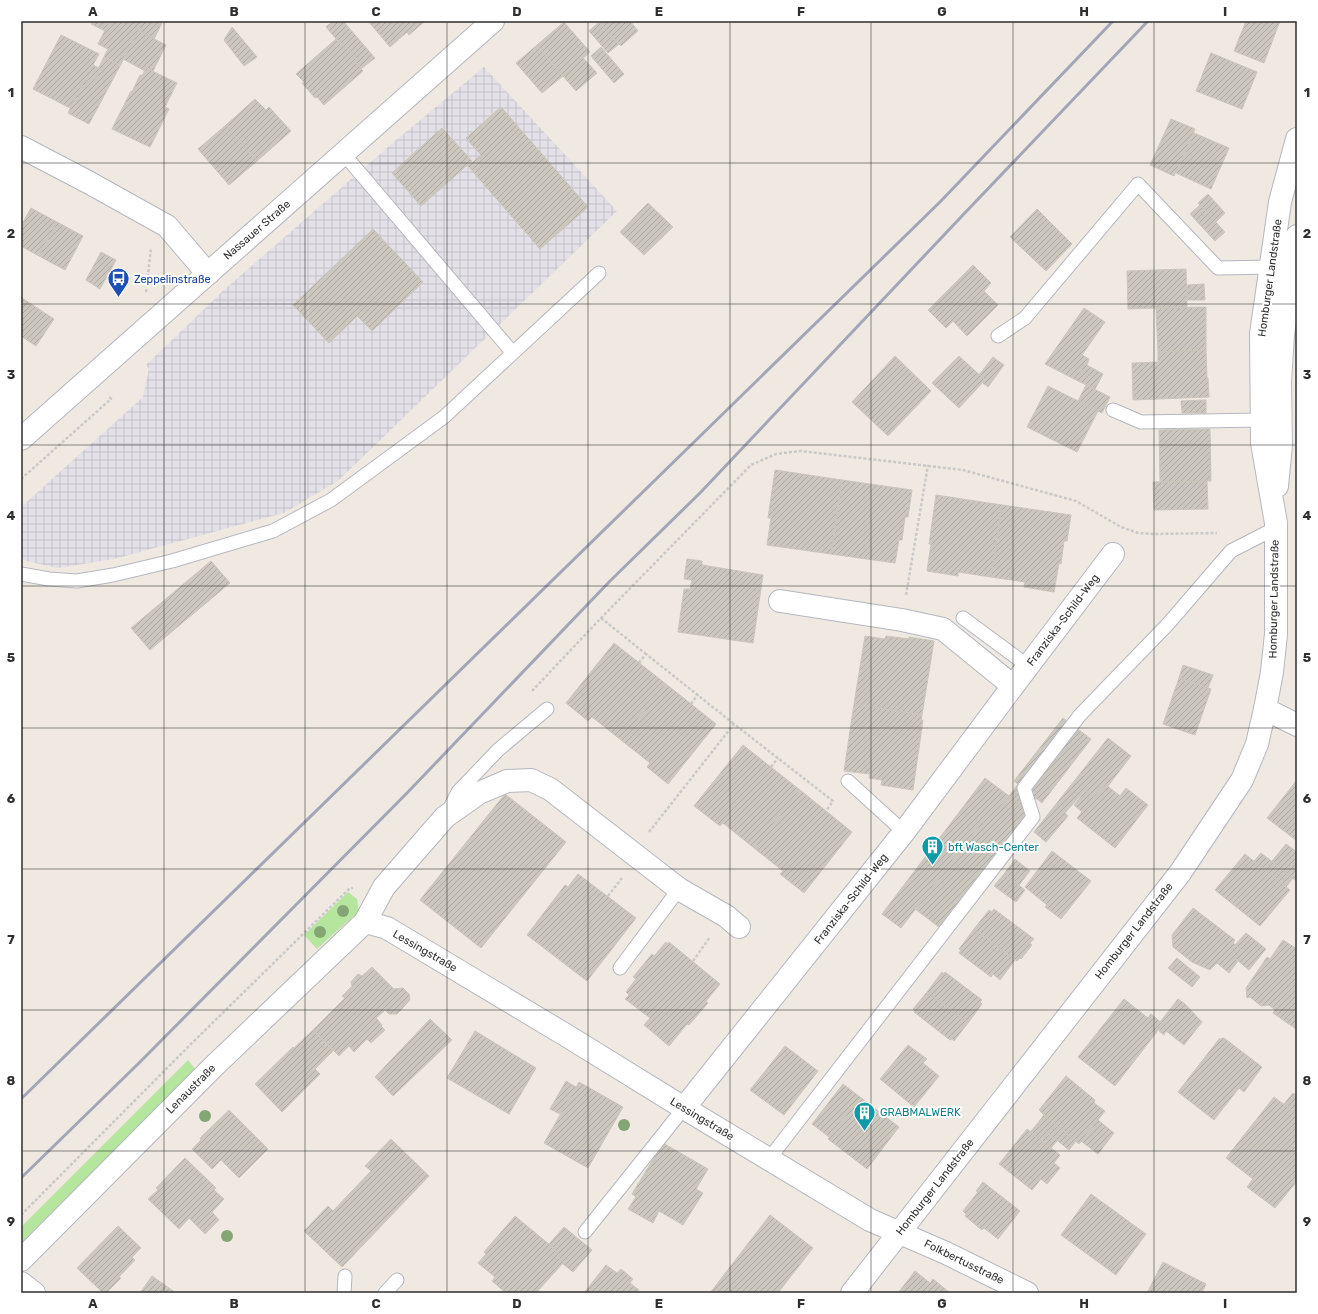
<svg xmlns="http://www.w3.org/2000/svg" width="1318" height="1314" viewBox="0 0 1318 1314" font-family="Rubik,sans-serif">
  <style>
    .industrial { fill: url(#industrial-grid) }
    .grass { fill: #b6e59e }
    .building { fill: url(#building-hatch); stroke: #cbc5ba }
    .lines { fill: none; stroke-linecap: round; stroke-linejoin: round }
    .lane-casing { stroke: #b4b7c1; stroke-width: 15 }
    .street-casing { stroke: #b4b7c1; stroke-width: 24 }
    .secondary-casing { stroke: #b4b7c1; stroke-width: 24 }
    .path { stroke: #c9c9c9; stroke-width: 2.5; stroke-dasharray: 3 2; stroke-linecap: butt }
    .lane { stroke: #fff; stroke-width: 13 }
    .street { stroke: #fff; stroke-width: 22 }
    .secondary { stroke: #fff; stroke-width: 22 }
    .rail { stroke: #a3a6b8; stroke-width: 3 }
    .tree { fill: #84a574 }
    .grid { fill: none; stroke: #2e2e2e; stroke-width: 1; stroke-opacity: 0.55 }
    .labels { text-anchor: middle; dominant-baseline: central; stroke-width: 4; stroke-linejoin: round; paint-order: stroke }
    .street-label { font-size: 11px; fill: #2e2e2e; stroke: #fff }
    .transit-label { font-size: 11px; fill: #164399; stroke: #fff; text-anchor: start }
    .culture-label { font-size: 11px; fill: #0d838f; stroke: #fff; text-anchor: start }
    .neatline { fill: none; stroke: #2e2e2e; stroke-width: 1.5 }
    .grid-label { font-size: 13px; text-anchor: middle; font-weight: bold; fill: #2e2e2e }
  </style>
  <defs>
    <pattern id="industrial-grid" width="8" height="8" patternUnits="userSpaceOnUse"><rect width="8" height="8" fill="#e3e1e8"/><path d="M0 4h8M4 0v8" fill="none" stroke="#c3c1c7"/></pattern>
    <pattern id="building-hatch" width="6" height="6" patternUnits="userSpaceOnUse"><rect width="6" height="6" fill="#cbc7bf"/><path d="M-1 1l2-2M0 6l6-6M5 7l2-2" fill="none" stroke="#afaba4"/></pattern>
  </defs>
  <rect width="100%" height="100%" fill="#efe9e1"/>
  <path class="industrial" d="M484,67L617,211L338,481L284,513L114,559L58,568L26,561L21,557V507L143,397L149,369L146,365L225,289L395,141Z"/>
  <path class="grass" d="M348,892L357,899L359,911L317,949L304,935Z
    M188,1060L196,1070L21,1243V1227Z"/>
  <path class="building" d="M93,21H110L105,31L91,24Z
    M110,21H143L120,66L104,57L108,49L98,44Z
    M143,21H158L162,23L154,39L138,31Z
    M333,21H343L375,58L361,69L356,63L358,61L346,46L344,48L326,27Z
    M368,21H425L409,35L407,32L390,47Z
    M597,21H630L638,31L621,46Z
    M1246,21H1280L1264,63L1234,51Z
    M564,22L590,52L563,76L537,45Z
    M599,22L619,44L608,53L589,31Z
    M232,27L257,57L244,66L224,40Z
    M138,31L166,45L153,71L146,68L145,71L123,59Z
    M61,35L99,54L93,65L101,69L93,84L85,80L70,108L33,89Z
    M336,39L344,48L346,46L358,61L356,63L363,71L324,105L317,97L315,98L302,83L304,82L296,74Z
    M537,45L563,76L542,93L516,63Z
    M601,47L624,74L614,83L591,56Z
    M1211,53L1257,72L1242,109L1196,91Z
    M104,57L120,66L89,124L68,113L85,80L93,84L101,69L99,67Z
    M583,58L597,73L576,91L563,76Z
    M146,68L177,83L165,107L169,109L150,147L112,129L131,91L132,92L140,75L142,76Z
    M255,99L266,110L269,107L291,131L257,161L226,125Z
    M501,107L588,207L540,249L468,166L481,155L466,138Z
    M1171,119L1195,129L1174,176L1150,165Z
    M226,125L257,161L229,185L198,149Z
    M442,128L472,161L421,206L392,173Z
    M1194,133L1229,148L1211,189L1176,173Z
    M1208,194L1225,213L1216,222L1198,203Z
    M648,203L673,227L644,255L620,232Z
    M1200,205L1225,232L1215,241L1190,214Z
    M31,208L57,222L39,256L21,246V226Z
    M1037,209L1072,244L1046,271L1010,237Z
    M57,222L83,236L65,270L39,256Z
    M373,229L423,282L372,331L357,316L329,343L293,305Z
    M101,252L116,260L100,289L86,280Z
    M973,265L991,283L984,291L998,305L967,336L953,321L946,328L928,310Z
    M1186,269L1187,307L1128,309L1127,271Z
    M1204,284L1205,300H1187V285Z
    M22,298L54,319L36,346L21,336V300Z
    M1206,307V350L1158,352L1156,308Z
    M1084,308L1105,322L1082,355L1089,359L1087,365L1085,364L1076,380L1045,364Z
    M1206,350L1207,378H1208L1209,397L1133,400L1132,363L1158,362V352Z
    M895,356L931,391L888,436L852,402Z
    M959,356L985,380L959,408L932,383Z
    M993,357L1004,365L988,387L983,383L985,380L979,375Z
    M1085,364L1103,374L1095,389L1076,380Z
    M1086,385L1110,397L1102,413L1078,401Z
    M1048,386L1098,411L1077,452L1027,427Z
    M1206,400V413H1182L1181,401Z
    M1210,429L1211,481L1160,482L1159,430Z
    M775,470L842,480L831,554L767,545L771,518H768Z
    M842,480L912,490L908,517H905L902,540H899L895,563L831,554Z
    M1207,481L1208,509L1154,510L1153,482Z
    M936,495L1002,505L991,577L958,572V576L927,571L931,544H929Z
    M1002,505L1071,515L1067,541H1064L1061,564L1059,563L1054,592L1024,587L1025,582L991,577Z
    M687,559L702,561V565L763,575L753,643L678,632L684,589H690L692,580L684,579Z
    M211,561L230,583L150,650L131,628Z
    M865,636L885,639L886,636L909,639V637L934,641L922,715L854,704Z
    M614,643L666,684L621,740L592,717L588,721L566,703Z
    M1183,665L1213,675L1208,688L1179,678Z
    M1179,678L1211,689L1195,735L1163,724Z
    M666,684L716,724L668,784L647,767L650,763L621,740Z
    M854,704L922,715L921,720H923L913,790L881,785L882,780L869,778L870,774L844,771Z
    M1063,718L1091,739L1042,803L1014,781Z
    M1108,738L1131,756L1108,786L1105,784L1094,797L1085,790L1065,813L1068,816L1046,842L1034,832Z
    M743,745L800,790L754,848L723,823L720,826L694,806Z
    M985,778L1009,796L986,825L982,822L901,928L882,914Z
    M1297,780V841L1267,818Z
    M1018,784L1036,798L1027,810L1009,796Z
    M1105,784L1120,796L1126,788L1148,805L1115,848L1077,818L1082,812L1074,805L1086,790L1094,797Z
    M800,790L852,832L804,893L780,874L783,871L754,848Z
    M505,794L566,842L481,948L420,900Z
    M1009,796L1028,811L939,927L915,909L982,822L986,825Z
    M1286,844L1297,852V866L1289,876L1272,861Z
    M1052,851L1091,881L1061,919L1045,907L1047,905L1025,887Z
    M1261,853L1293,878L1286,887L1254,861Z
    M1245,854L1290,890L1260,926L1215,890Z
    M1015,859L1030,871L1019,885L1004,874Z
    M1297,866V881L1289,876Z
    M578,874L636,918L587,981L527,935L565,885L568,887Z
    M1004,874L1025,890L1016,902L994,886Z
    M1193,908L1235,940L1233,943L1242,951L1236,959L1238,961L1229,973L1217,963L1210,970L1192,962L1173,947L1172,935Z
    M994,909L1034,939L1030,943L1032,945L1021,959L1020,958L1017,961L974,929L989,910L992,912Z
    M974,929L1015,960L1000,980L993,974L991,977L959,953L961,950L959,949Z
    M1246,933L1266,949L1249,970L1236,959L1242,951L1235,945Z
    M1283,940L1297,949V1027L1296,1029L1273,1013L1275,1010L1269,1005L1261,1006L1250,997L1247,998L1246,988L1267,957L1270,959Z
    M666,942L668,944L669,942L720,984L706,1001L708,1003L689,1025L687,1024L669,1046L644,1025L650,1018L625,999L629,995L626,992L636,979L633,977L652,954L654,956Z
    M1177,958L1200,977L1192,987L1168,968Z
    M372,967L394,989L403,988L409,994L410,1000L397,1014H389L385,1010L376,1018L382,1025L381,1026L385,1030L371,1043L367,1039L354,1052L349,1046L339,1056L313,1030L345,998L342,996L352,986L351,982L358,974L362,976Z
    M942,972L944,974L945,972L982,1000L980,1002L982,1004L968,1023L927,992Z
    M927,992L968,1023L954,1041L952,1039L950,1040L914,1012L915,1010L913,1009Z
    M1124,999L1148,1018L1151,1014L1163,1024L1115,1086L1078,1057Z
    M1178,999L1185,1004L1202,1022L1184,1045L1166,1031L1164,1035L1159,1031L1163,1024L1160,1022Z
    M430,1019L452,1040L393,1096L375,1077Z
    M313,1030L333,1051L315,1069L294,1048Z
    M475,1031L536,1068L509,1114L447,1078Z
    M1224,1038L1262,1067L1244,1092L1239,1088L1214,1120L1178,1092L1219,1039Z
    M908,1045L927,1059L923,1063L939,1076L914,1107L880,1079Z
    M785,1046L818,1071L784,1115L750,1090Z
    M293,1047L320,1074L282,1112L255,1084Z
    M1066,1076L1095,1100L1094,1103L1105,1111L1079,1144L1044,1115L1039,1110Z
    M566,1081L576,1087L560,1114L550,1109Z
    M579,1082L623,1107L588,1168L544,1143Z
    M843,1084L860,1097L829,1137L812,1124Z
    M1293,1093L1297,1096V1114L1284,1104Z
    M860,1097L899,1127L867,1169L828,1139Z
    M1274,1097L1297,1114V1181L1275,1208L1247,1187L1253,1179L1226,1158Z
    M229,1110L268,1149L239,1178L221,1160L212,1169L192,1149L201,1140L200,1138Z
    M1044,1115L1076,1141L1069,1150L1037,1124Z
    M1098,1120L1114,1133L1098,1154L1081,1141Z
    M1037,1124L1057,1141L1051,1148L1030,1132Z
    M1027,1129L1060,1155L1054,1163L1060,1168L1047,1184L1041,1179L1032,1190L999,1164Z
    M391,1139L429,1176L342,1267L304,1231L328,1206L333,1211L371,1171L365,1166Z
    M663,1143L708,1169L696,1189L703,1193L683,1225L659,1211L653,1223L628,1209L636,1197L632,1194Z
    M185,1158L216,1188L214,1190L224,1199L212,1212L219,1220L205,1234L189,1218L179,1229L148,1199L158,1190L156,1188Z
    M983,1182L1020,1211L998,1239L984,1228L982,1230L965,1216L966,1214L963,1211L978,1192L976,1191Z
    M1091,1194L1146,1234L1116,1275L1061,1235Z
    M770,1215L813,1248L781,1289L778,1293H710Z
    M515,1216L556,1250L555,1252L561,1256L559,1258L564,1262L536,1293H506L492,1281L495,1277L478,1263L486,1254L484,1252Z
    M118,1226L141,1248L132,1257L135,1260L119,1277L121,1278L106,1293H103L77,1268Z
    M564,1227L592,1250L573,1272L563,1264L564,1262L559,1258L561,1256L555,1252L556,1250L549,1244Z
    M1163,1262L1206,1284L1202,1293H1147Z
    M606,1265L617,1273L621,1269L633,1279L630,1283L639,1290L636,1293H584Z
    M915,1271L930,1283L933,1279L950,1293H898Z
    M152,1276L176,1293H140Z"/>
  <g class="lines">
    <defs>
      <path id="lane" d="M343,153L512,352
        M998,336L1025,318L1138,184L1218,268L1271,267
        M1113,410L1141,422L1261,420
        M21,574L49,579L77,581L113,575L172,561L273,531L331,500L444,417L599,273
        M963,618L1028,666
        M848,781L904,832
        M448,812L458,792L498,750L547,709
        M620,968L679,889
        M769,1159L1033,817L1024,788L1080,715L1168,624L1231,551L1276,528
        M585,1232L684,1108
        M344,1293L345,1276
        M385,1293L397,1280"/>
      <path id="street" d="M21,147L88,182L167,226L208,274
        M780,601L902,620L943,629L1013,686
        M1265,709L1297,725
        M365,922L387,928L564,1034L684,1108L870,1220L946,1253L1027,1293
        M684,1108L904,832L1013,686L1113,554
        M21,1260L213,1067L365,922L384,887L445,817L479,793L507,781L531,780L550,789L679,889L726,916L739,927
        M21,1283L34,1293"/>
      <path id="secondary" d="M21,439L493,21
        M1277,486L1281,445L1280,382L1283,335L1297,236
        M852,1293L1180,873L1242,780L1257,744L1265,709L1272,672L1276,634V523L1262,443L1261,334L1280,202L1297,139"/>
    </defs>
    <use href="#lane" class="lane-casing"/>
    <use href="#street" class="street-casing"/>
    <use href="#secondary" class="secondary-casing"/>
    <path class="path" d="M146,292L151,248
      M21,479L111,399L109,396
      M906,595L928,465
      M601,618L646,654
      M639,663L646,654L734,724
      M532,691L601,618L751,465L776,454L801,451L963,470L1076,501L1121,527L1138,533L1154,534L1217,533
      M691,704L698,694
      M771,767L778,758
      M649,832L734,724L833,801L826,811
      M608,896L622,878
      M693,961L710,937
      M21,1215L191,1044L350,888H353"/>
    <use href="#lane" class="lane"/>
    <use href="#street" class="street"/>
    <use href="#secondary" class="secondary"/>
    <path class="rail" d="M21,1099L941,201L1113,21
      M21,1178L139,1063L407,793L610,581L700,493L961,217L1148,21"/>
  </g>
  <g class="tree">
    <circle cx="343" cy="911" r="6"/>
    <circle cx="320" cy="932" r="6"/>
    <circle cx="205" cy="1116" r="6"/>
    <circle cx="624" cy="1125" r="6"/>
    <circle cx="227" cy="1236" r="6"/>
  </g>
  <path class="grid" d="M164,21V1293M305,21V1293M447,21V1293M588,21V1293M730,21V1293M871,21V1293M1013,21V1293M1154,21V1293M21,163H1297M21,304H1297M21,445H1297M21,586H1297M21,728H1297M21,869H1297M21,1010H1297M21,1151H1297"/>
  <defs>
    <symbol id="bus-pin" viewBox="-11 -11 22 30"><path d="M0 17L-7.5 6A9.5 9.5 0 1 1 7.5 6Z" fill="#1a4fb4" stroke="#fff"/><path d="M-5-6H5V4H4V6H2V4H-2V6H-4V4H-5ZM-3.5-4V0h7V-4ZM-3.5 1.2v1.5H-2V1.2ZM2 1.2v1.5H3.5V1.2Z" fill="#fff"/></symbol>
    <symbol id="building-pin" viewBox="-11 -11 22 30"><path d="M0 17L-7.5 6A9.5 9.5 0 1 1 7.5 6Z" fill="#0f9aa8" stroke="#fff"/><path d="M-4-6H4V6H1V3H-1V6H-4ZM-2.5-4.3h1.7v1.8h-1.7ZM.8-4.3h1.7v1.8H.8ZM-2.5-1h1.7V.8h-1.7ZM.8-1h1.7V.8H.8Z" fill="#fff"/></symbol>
  </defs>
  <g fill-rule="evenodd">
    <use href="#bus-pin" x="106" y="266" width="25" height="34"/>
    <use href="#building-pin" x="920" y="834" width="25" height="34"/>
    <use href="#building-pin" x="852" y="1100" width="25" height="34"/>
  </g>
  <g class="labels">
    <g class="street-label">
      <text transform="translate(257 230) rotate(-41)">Nassauer Straße</text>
      <text transform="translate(1270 278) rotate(-82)">Homburger Landstraße</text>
      <text transform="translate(1274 599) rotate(-89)">Homburger Landstraße</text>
      <text transform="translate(1063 620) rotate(-53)">Franziska-Schild-Weg</text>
      <text transform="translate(851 899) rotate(-52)">Franziska-Schild-Weg</text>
      <text transform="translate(1134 931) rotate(-52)">Homburger Landstraße</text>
      <text transform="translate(425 951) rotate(30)">Lessingstraße</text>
      <text transform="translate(191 1089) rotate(-45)">Lenaustraße</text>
      <text transform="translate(702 1119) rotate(31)">Lessingstraße</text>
      <text transform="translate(935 1187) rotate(-52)">Homburger Landstraße</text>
      <text transform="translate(964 1262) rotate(26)">Folkbertusstraße</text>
    </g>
    <g class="transit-label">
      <text x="134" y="279">Zeppelinstraße</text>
    </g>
    <g class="culture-label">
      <text x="948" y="847">bft Wasch-Center</text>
      <text x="880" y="1112">GRABMALWERK</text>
    </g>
  </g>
  <rect width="1318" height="1314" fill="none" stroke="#ffffff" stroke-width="44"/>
  <rect x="22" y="22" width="1274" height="1270" class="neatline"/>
  <g class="grid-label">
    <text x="93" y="16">A</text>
    <text x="234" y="16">B</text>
    <text x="376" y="16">C</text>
    <text x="517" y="16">D</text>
    <text x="659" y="16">E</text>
    <text x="801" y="16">F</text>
    <text x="942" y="16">G</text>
    <text x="1084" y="16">H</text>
    <text x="1225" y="16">I</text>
    <text x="11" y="97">1</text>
    <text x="1307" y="97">1</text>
    <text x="11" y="238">2</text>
    <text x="1307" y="238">2</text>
    <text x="11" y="379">3</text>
    <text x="1307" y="379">3</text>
    <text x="11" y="520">4</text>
    <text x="1307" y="520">4</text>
    <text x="11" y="662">5</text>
    <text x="1307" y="662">5</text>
    <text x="11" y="803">6</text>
    <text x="1307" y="803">6</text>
    <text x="11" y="944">7</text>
    <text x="1307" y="944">7</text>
    <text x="11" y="1085">8</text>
    <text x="1307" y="1085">8</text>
    <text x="11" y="1226">9</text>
    <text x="1307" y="1226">9</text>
    <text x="93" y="1308">A</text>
    <text x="234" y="1308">B</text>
    <text x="376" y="1308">C</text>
    <text x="517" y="1308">D</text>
    <text x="659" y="1308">E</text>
    <text x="801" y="1308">F</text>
    <text x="942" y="1308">G</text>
    <text x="1084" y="1308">H</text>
    <text x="1225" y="1308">I</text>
  </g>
</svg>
